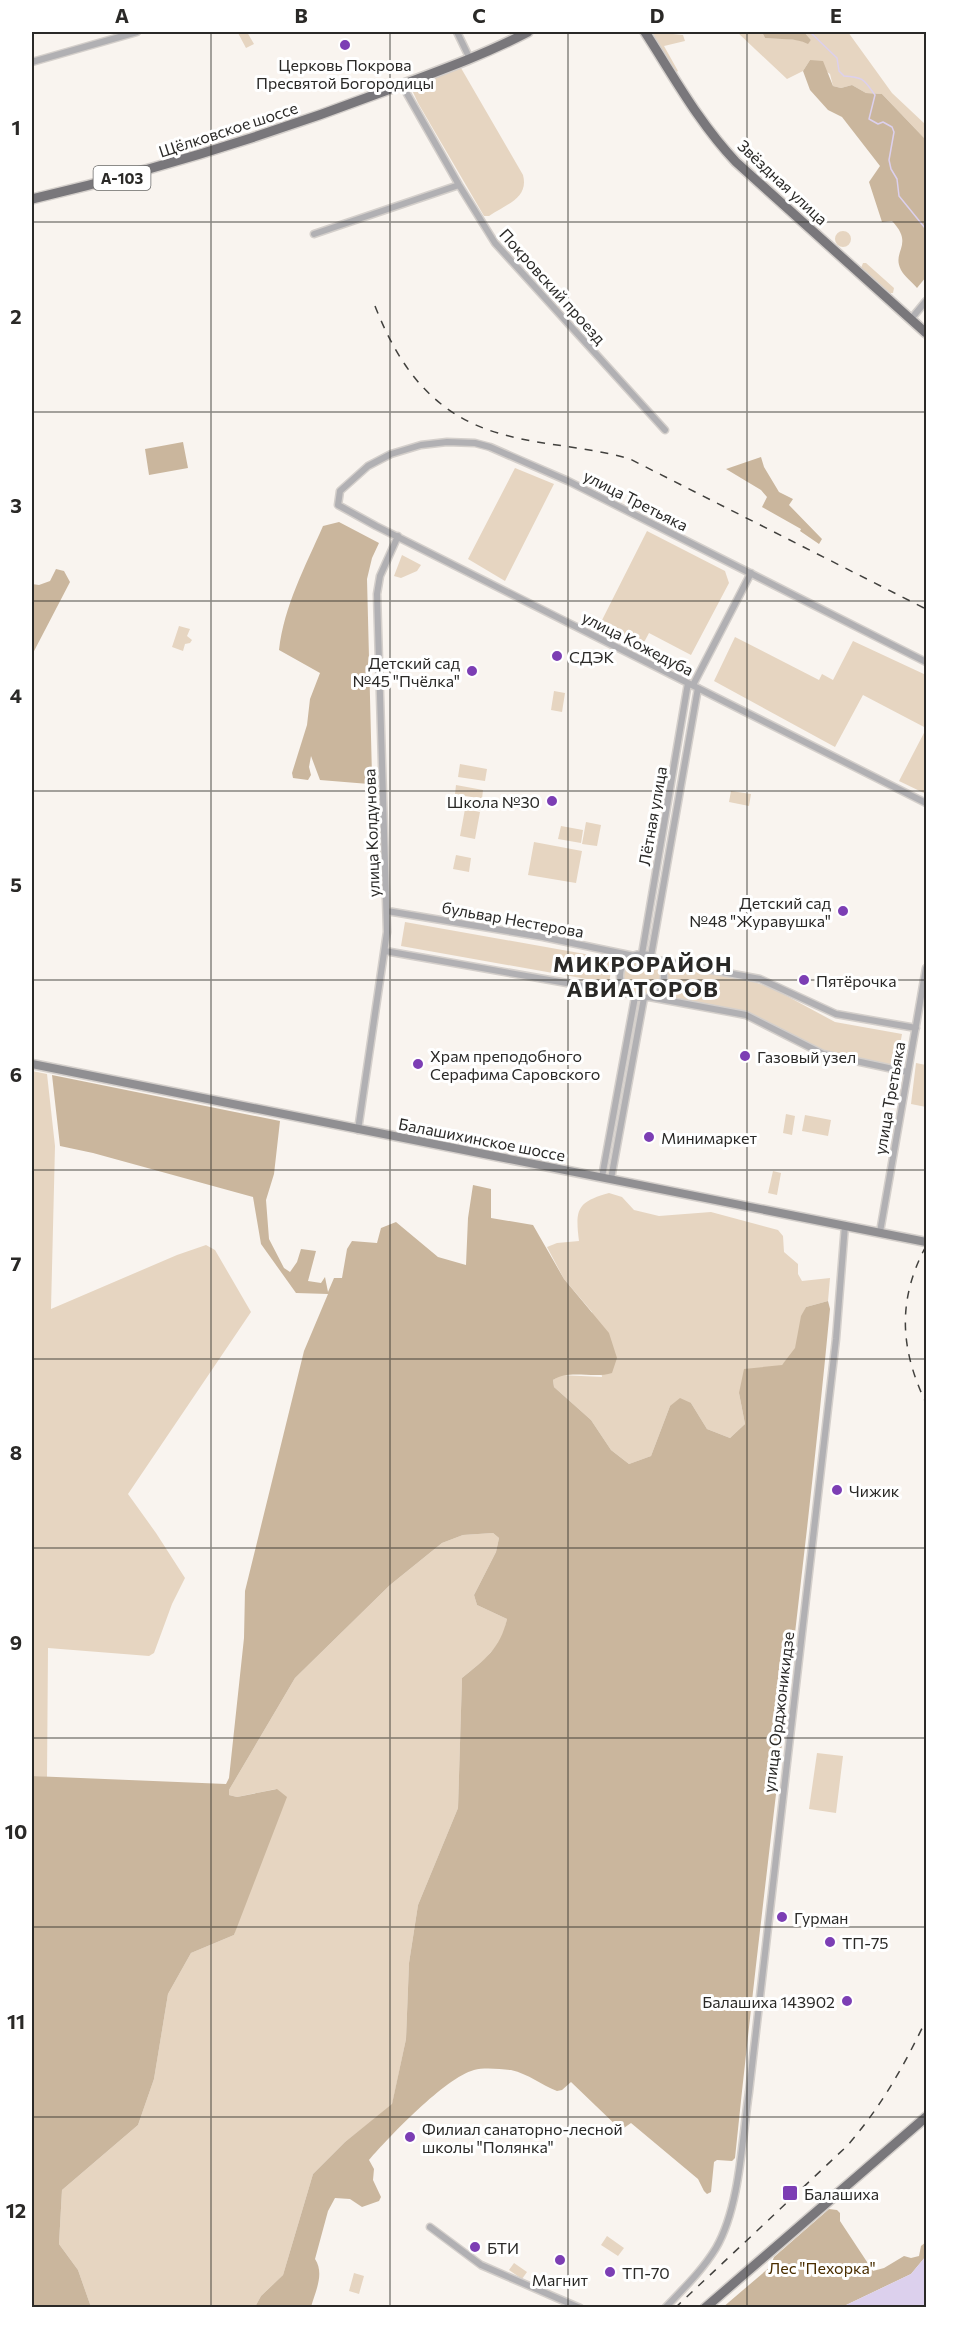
<svg xmlns="http://www.w3.org/2000/svg" width="958" height="2339" viewBox="0 0 958 2339" font-family="Commissioner,sans-serif">
  <style>
    .green { fill: #e6d5c1 }
    .forest { fill: #cab69d }
    .water { fill: #dcd0ed }
    .lines { fill: none; stroke-linecap: round; stroke-linejoin: round }
    .stream { stroke: #dcd0ed; stroke-width: 1.5 }
    .street-casing { stroke: #d4cfcb; stroke-width: 9 }
    .secondary-casing { stroke: #d4cfcb; stroke-width: 11 }
    .primary-casing { stroke: #d4cfcb; stroke-width: 12 }
    .street { stroke: #b1b0b3; stroke-width: 6 }
    .secondary { stroke: #908f92; stroke-width: 8 }
    .primary { stroke: #79777b; stroke-width: 9 }
    .rail { stroke: #42413e; stroke-width: 1.5; stroke-dasharray: 8 8; stroke-linecap: butt }
    .grid { fill: none; stroke: #2a2927; stroke-width: 1.5; stroke-opacity: 0.55 }
    .poi-dot { fill: #7c3eb4; stroke: #fff; stroke-width: 2 }
    .labels { text-anchor: middle; dominant-baseline: central; stroke-width: 6; stroke-linejoin: round; paint-order: stroke }
    .shield { fill: #fff; stroke: #6a6968; stroke-width: 1.5 }
    .shield-label { font-size: 15px; font-weight: bold; fill: #2a2927 }
    .poi-label { font-size: 16px; fill: #2a2927; stroke: #fff; text-anchor: start }
    .street-label { font-size: 16px; fill: #2a2927; stroke: #fff }
    .park-label { font-size: 16px; fill: #4a2e00; stroke: #fff }
    .district-label { font-size: 22px; font-weight: bold; letter-spacing: 1.5px; fill: #2a2927; stroke: #fff }
    .neatline { fill: none; stroke: #2a2927; stroke-width: 2 }
    .grid-label { font-size: 20px; text-anchor: middle; font-weight: bold; fill: #2a2927 }
  </style>
  <rect width="100%" height="100%" fill="#f9f4ef"/>
  <path class="green" d="M241,32H247L254,44L246,48L238,33Z
    M653,32L683,35L685,41L664,46L678,71L675,73L657,43Z
    M737,32H762L765,38C781,40 794,37 808,43L811,40L804,32H848L892,93L926,125V140L882,94L866,93L852,85L841,88L833,86L830,74L810,60L803,71L787,79Z
    M461,68L523,175C529,198 507,204 489,216H484L418,103L412,90L415,85Z
    M835 239a8 8 0 1 1 16 0a8 8 0 1 1-16 0Z
    M863,263H866L894,288L893,293H890L861,268Z
    M515,468L554,484L505,581L468,559Z
    M647,531L725,571L729,583L691,655L649,633L641,648L598,628Z
    M402,555L421,565L417,571L401,578L394,576Z
    M179,626L190,629L187,636L192,640L190,643L185,644L183,651L172,647Z
    M735,637L819,680L822,674L833,680L853,641L926,675V728L863,695L835,747L714,681Z
    M554,691L565,693L562,712L551,710Z
    M926,729V794L899,781Z
    M460,764L487,769L485,781L458,777Z
    M456,785L483,790L482,799L455,794Z
    M731,791L751,794L749,806L729,802Z
    M462,798L482,801L481,811L461,807Z
    M465,809L480,812L475,839L460,836Z
    M586,822L601,825L597,846L582,844Z
    M561,826L583,830L581,843L558,839Z
    M534,842L582,851L576,883L528,875Z
    M456,855L471,858L469,872L453,869Z
    M405,922L613,959L609,983L401,946Z
    M623 976a19 19 0 1 1 38 0a19 19 0 1 1-38 0Z
    M669,965L745,979L772,988L835,1022L902,1034L896,1067L818,1050L745,1012L663,997Z
    M916,1063L926,1065V1107L911,1104Z
    M32,1071L47,1074L55,1146L51,1309L177,1255L206,1245L215,1250L251,1312L128,1494L156,1533L185,1578L172,1604L154,1653L149,1656L48,1648L47,1777L32,1776Z
    M786,1114L795,1116L792,1135L783,1133Z
    M805,1115L831,1120L828,1136L802,1131Z
    M773,1171L781,1173L777,1195L768,1193Z
    M609,1193L622,1197L634,1210L659,1216L711,1212L778,1230L783,1236L784,1252L798,1264V1274L802,1281L830,1278L828,1301L806,1307C799,1320 801,1336 795,1349C784,1370 758,1381 739,1393L745,1424L730,1438L707,1429L691,1403L670,1406L651,1456L629,1464L611,1450L591,1420L554,1387L553,1380L560,1375L602,1377L592,1312L564,1279L547,1247L557,1243L579,1241C575,1209 577,1202 609,1193Z
    M493,1533L499,1538L496,1552L474,1595L477,1605L507,1619L503,1638L485,1659L462,1678L458,1808L418,1905L409,1963L406,2039L392,2105L345,2142L313,2174L283,2275L261,2296L255,2307H91L78,2270L59,2244L62,2190L138,2125L154,2079L168,1994L191,1953L234,1935L276,1789L237,1797L229,1795V1790L295,1678L390,1585L442,1543L463,1535Z
    M817,1753L843,1756L836,1813L809,1809Z
    M607,2236L624,2248L618,2256L601,2245Z
    M514,2263L527,2272L522,2279L509,2270Z
    M354,2273L364,2276L359,2294L349,2291Z"/>
  <path class="forest" d="M762,32H804L811,40L808,44C794,37 781,40 765,38Z
    M810,60L823,61L833,86L841,88L852,85L866,93L882,94L926,140V277L917,288C912,282 904,276 901,270C891,251 915,245 892,221L882,222L869,182L880,166L842,117L828,110L810,90L803,71Z
    M183,442L188,468L149,475L145,449Z
    M761,457L764,467L779,492L793,499L789,505L822,539L819,544L800,531L801,529L762,507L767,497L761,490L726,469Z
    M339,522L379,543L372,558L367,579L372,776L369,784L320,780L311,756L309,767L311,775L308,780L293,778L292,773L307,725L310,699L320,673L279,650C284,606 305,567 323,526Z
    M56,569L64,571L70,582L32,655V584L39,585L50,581Z
    M52,1075L280,1121L274,1174L266,1200L269,1239L284,1268L290,1272L297,1262L301,1249L316,1251L308,1281L321,1283L325,1277L328,1292L334,1278H342L347,1249L352,1241L377,1243L381,1228L396,1222L438,1257L466,1265L468,1218L473,1185L491,1189V1218L533,1225L564,1279L609,1333L617,1358L612,1373C594,1379 569,1369 553,1380L554,1387L591,1420L611,1450L629,1464L651,1456L670,1406L680,1398L691,1403L707,1429L730,1438L745,1424L739,1393L744,1369L782,1365L795,1348L801,1316L806,1307L828,1301L830,1309C803,1592 764,1874 735,2158L732,2161L717,2160L714,2162L711,2192L707,2194L704,2191L698,2179L631,2123L621,2130L571,2082L562,2090L557,2091C541,2085 529,2074 511,2070C501,2069 484,2067 474,2070C445,2078 390,2136 369,2160L374,2169L373,2180L381,2197L379,2201L362,2207L350,2199L335,2198L328,2211L315,2259C325,2274 315,2292 311,2307H255L261,2296L283,2275L313,2174L345,2142L392,2104L406,2039L409,1963L418,1905L458,1808L462,1678C485,1659 500,1649 507,1619L477,1605L474,1595L496,1552L499,1538L493,1533L463,1535L442,1543L390,1585L295,1678L229,1790V1795L237,1797L277,1789L287,1797L234,1935L191,1953L168,1994L154,2079L138,2125L62,2190L59,2244L78,2270L91,2307H32V1776L226,1784L229,1778L244,1638L245,1591L304,1351L328,1294L296,1293L261,1244L253,1197L93,1153L60,1146Z
    M829,2209L837,2210L840,2213V2221L873,2271L884,2268L904,2256L911,2258L919,2256L921,2246L926,2242V2256L911,2274L842,2307L722,2308L770,2267L774,2257Z"/>
  <path class="water" d="M926,2256V2307H842L911,2274Z"/>
  <g class="lines">
    <path class="stream" d="M810,32L837,58L839,71L844,76C864,77 864,80 875,95L869,119L878,124L883,122L892,127L894,132L889,160L891,169L897,179L899,196L925,228L926,233"/>
    <defs>
      <path id="street" d="M457,32L470,59
        M32,62L137,32
        M402,85L459,185L495,243L665,430
        M314,234L459,185
        M911,319L926,301
        M926,662L568,481L490,447L475,443L447,442L421,445L391,454L368,466L349,483L340,491L338,505L376,526L926,803
        M693,685L751,573
        M387,911L543,937L634,956
        M385,951L629,994
        M642,954L688,683
        M620 976a22 22 0 1 1 44 0a22 22 0 1 1-44 0Z
        M651,956L698,688
        M657,960L760,979L836,1014L916,1028
        M649,997L746,1015L823,1054L907,1072
        M358,1130L387,932L377,594L380,576L398,536
        M602,1177L635,997
        M611,1179L644,998
        M880,1232L926,968
        M430,2227L481,2265L580,2308
        M665,2308C683,2289 702,2271 716,2248C740,2207 742,2139 749,2092L836,1339L845,1225"/>
      <path id="secondary" d="M32,1064L926,1242"/>
      <path id="primary" d="M645,32C674,77 699,123 736,162L926,333
        M32,199C152,171 269,135 385,91C433,73 482,56 528,32
        M705,2308L926,2117"/>
    </defs>
    <use href="#street" class="street-casing"/>
    <use href="#secondary" class="secondary-casing"/>
    <use href="#primary" class="primary-casing"/>
    <use href="#street" class="street"/>
    <use href="#secondary" class="secondary"/>
    <use href="#primary" class="primary"/>
    <path class="rail" d="M375,306C399,367 433,414 498,433C540,446 587,446 630,459L926,609
      M926,1246C897,1300 900,1349 926,1403
      M675,2308L847,2146C881,2107 904,2066 926,2020"/>
  </g>
  <path class="grid" d="M211,32V2308M390,32V2308M568,32V2308M747,32V2308M32,222H926M32,412H926M32,601H926M32,791H926M32,980H926M32,1170H926M32,1359H926M32,1548H926M32,1738H926M32,1927H926M32,2117H926"/>
  <g class="poi-dot">
    <circle cx="345" cy="45" r="6"/>
    <circle cx="557" cy="656" r="6"/>
    <circle cx="472" cy="671" r="6"/>
    <circle cx="552" cy="801" r="6"/>
    <circle cx="843" cy="911" r="6"/>
    <circle cx="804" cy="980" r="6"/>
    <circle cx="745" cy="1056" r="6"/>
    <circle cx="418" cy="1064" r="6"/>
    <circle cx="649" cy="1137" r="6"/>
    <circle cx="837" cy="1490" r="6"/>
    <circle cx="782" cy="1917" r="6"/>
    <circle cx="830" cy="1942" r="6"/>
    <circle cx="847" cy="2001" r="6"/>
    <circle cx="410" cy="2137" r="6"/>
    <rect x="782" y="2185" width="16" height="16" rx="3"/>
    <circle cx="475" cy="2247" r="6"/>
    <circle cx="560" cy="2260" r="6"/>
    <circle cx="610" cy="2272" r="6"/>
  </g>
  <g class="labels">
    <rect class="shield" x="93.5" y="166" width="57" height="24" rx="4.5"/>
    <g class="shield-label">
      <text x="122" y="178">А-103</text>
    </g>
    <g class="poi-label">
      <text x="345" y="64" text-anchor="middle">Церковь Покрова<tspan x="345" dy="18">Пресвятой Богородицы</tspan></text>
      <text x="569" y="656">СДЭК</text>
      <text x="460" y="662" text-anchor="end">Детский сад<tspan x="460" dy="18">№45 "Пчёлка"</tspan></text>
      <text x="540" y="801" text-anchor="end">Школа №30</text>
      <text x="831" y="902" text-anchor="end">Детский сад<tspan x="831" dy="18">№48 "Журавушка"</tspan></text>
      <text x="816" y="980">Пятёрочка</text>
      <text x="430" y="1055">Храм преподобного<tspan x="430" dy="18">Серафима Саровского</tspan></text>
      <text x="757" y="1056">Газовый узел</text>
      <text x="661" y="1137">Минимаркет</text>
      <text x="849" y="1490">Чижик</text>
      <text x="794" y="1917">Гурман</text>
      <text x="842" y="1942">ТП-75</text>
      <text x="835" y="2001" text-anchor="end">Балашиха 143902</text>
      <text x="422" y="2128">Филиал санаторно-лесной<tspan x="422" dy="18">школы "Полянка"</tspan></text>
      <text x="804" y="2193">Балашиха</text>
      <text x="487" y="2247">БТИ</text>
      <text x="622" y="2272">ТП-70</text>
      <text x="560" y="2279" text-anchor="middle">Магнит</text>
    </g>
    <g class="street-label">
      <text transform="translate(228 129) rotate(-18)">Щёлковское шоссе</text>
      <text transform="translate(783 182) rotate(43)">Звёздная улица</text>
      <text transform="translate(553 286) rotate(48)">Покровский проезд</text>
      <text transform="translate(636 500) rotate(27)">улица Третьяка</text>
      <text transform="translate(638 643) rotate(27)">улица Кожедуба</text>
      <text transform="translate(652 816) rotate(-80)">Лётная улица</text>
      <text transform="translate(371 833) rotate(-92)">улица Колдунова</text>
      <text transform="translate(513 919) rotate(10)">бульвар Нестерова</text>
      <text transform="translate(889 1098) rotate(-80)">улица Третьяка</text>
      <text transform="translate(482 1139) rotate(11)">Балашихинское шоссе</text>
      <text transform="translate(778 1712) rotate(-83)">улица Орджоникидзе</text>
    </g>
    <g class="park-label">
      <text x="822" y="2267">Лес "Пехорка"</text>
    </g>
    <g class="district-label">
      <text x="643" y="963">МИКРОРАЙОН<tspan x="643" dy="25">АВИАТОРОВ</tspan></text>
    </g>
  </g>
  <rect width="958" height="2339" fill="none" stroke="#ffffff" stroke-width="66"/>
  <rect x="33" y="33" width="892" height="2273" class="neatline"/>
  <g class="grid-label">
    <text x="122" y="23">A</text>
    <text x="301" y="23">B</text>
    <text x="479" y="23">C</text>
    <text x="657" y="23">D</text>
    <text x="836" y="23">E</text>
    <text x="16" y="135">1</text>
    <text x="16" y="324">2</text>
    <text x="16" y="513">3</text>
    <text x="16" y="703">4</text>
    <text x="16" y="892">5</text>
    <text x="16" y="1082">6</text>
    <text x="16" y="1271">7</text>
    <text x="16" y="1460">8</text>
    <text x="16" y="1650">9</text>
    <text x="16" y="1839">10</text>
    <text x="16" y="2029">11</text>
    <text x="16" y="2218">12</text>
  </g>
</svg>
